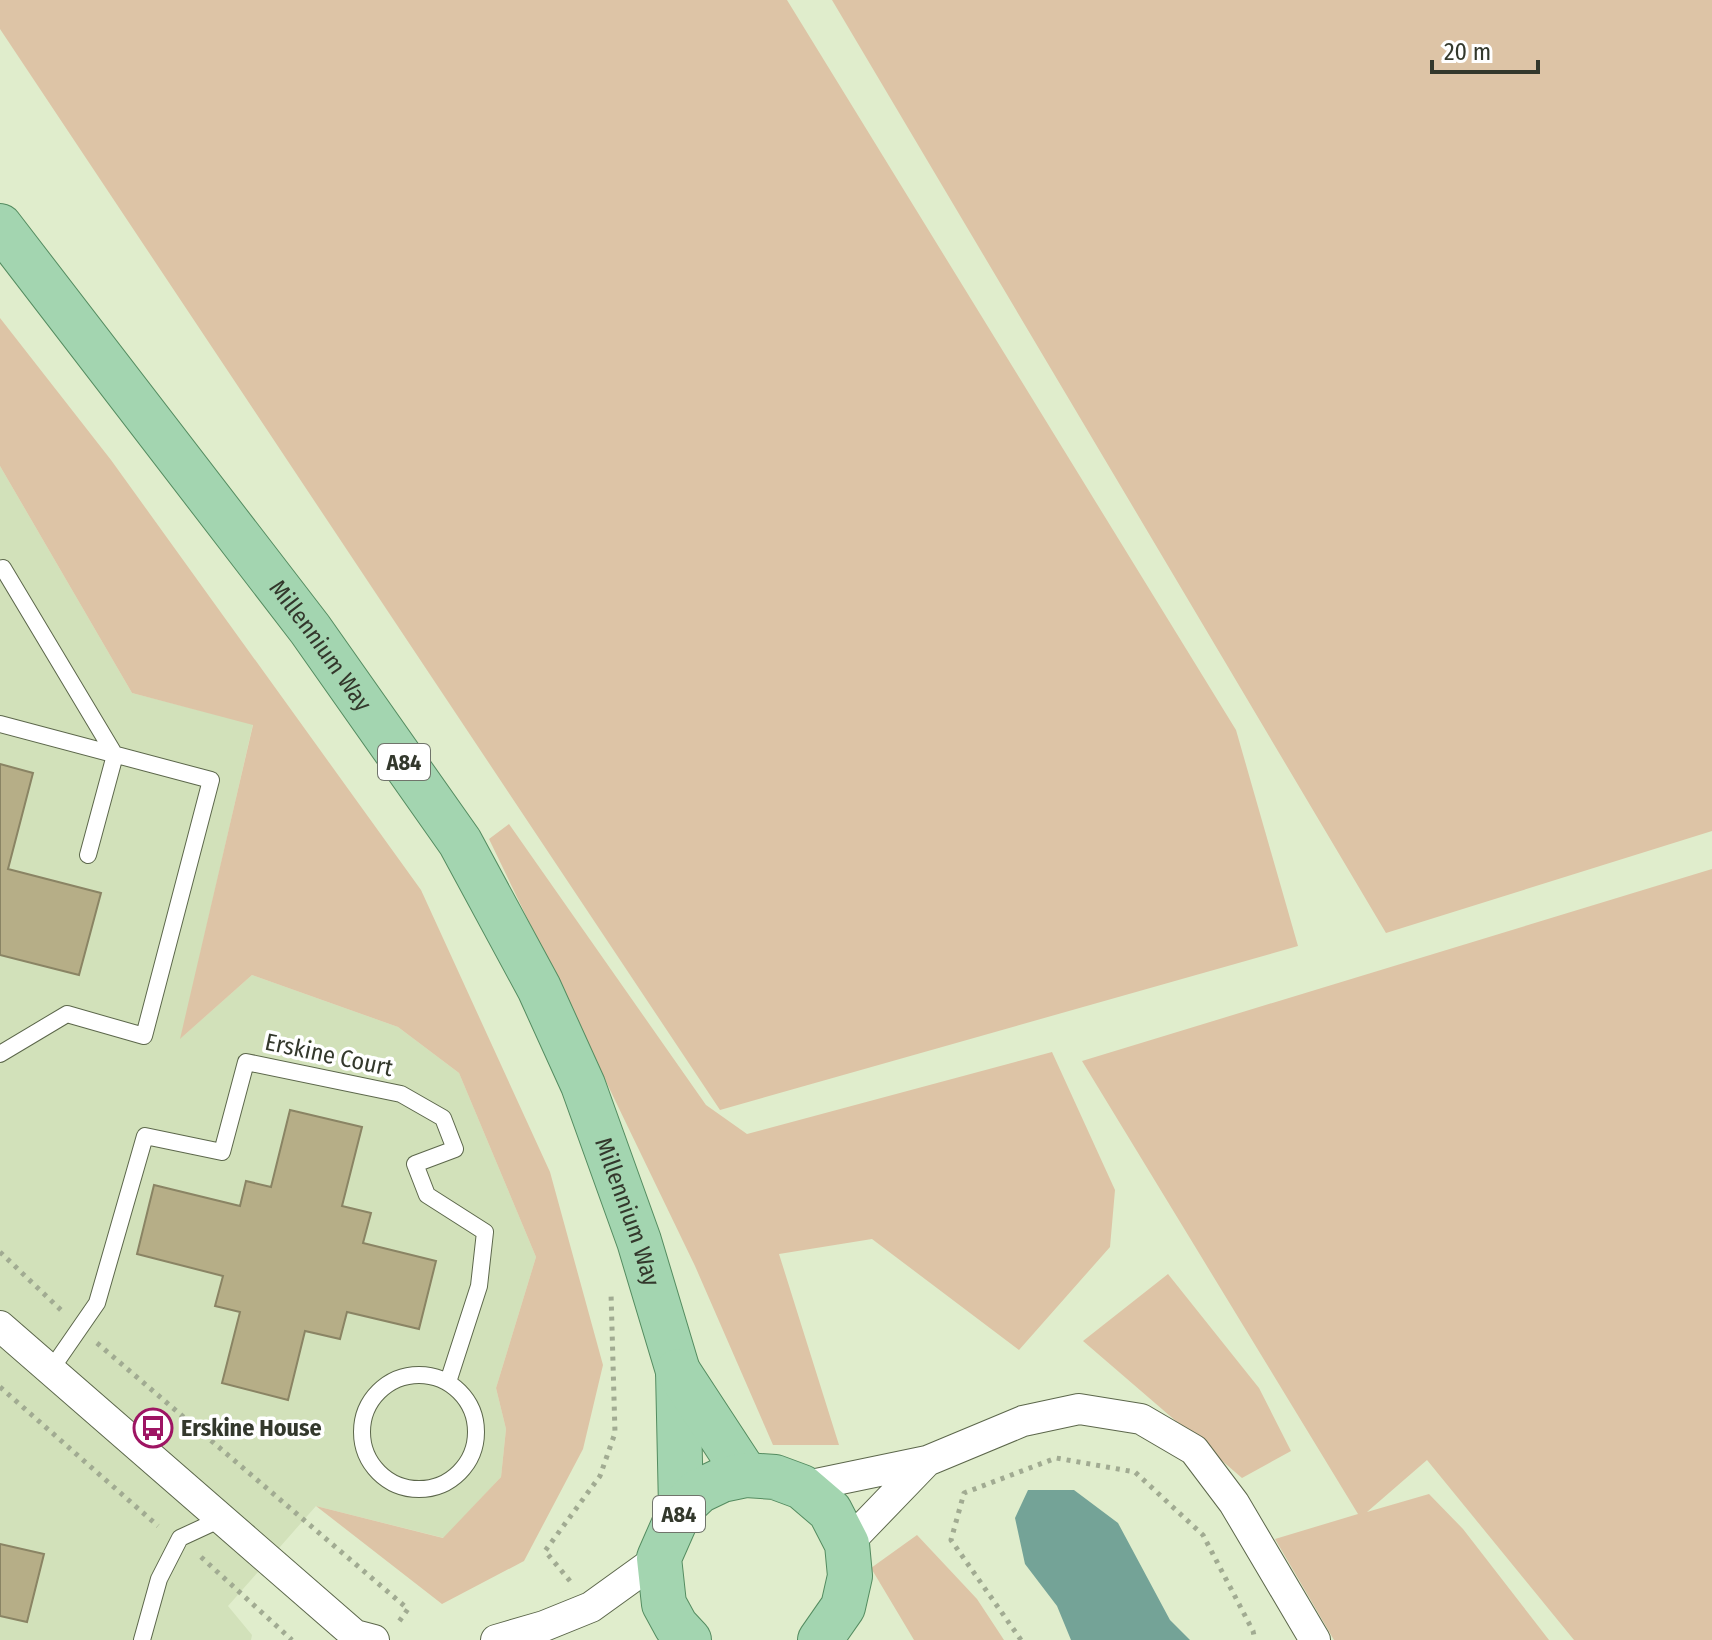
<svg xmlns="http://www.w3.org/2000/svg" width="1712" height="1640" viewBox="0 0 1712 1640" font-family="'Fira Sans Condensed',sans-serif">
  <style>
    .built { fill: #d2e1ba }
    .green { fill: #ddc4a6 }
    .water { fill: #74a397 }
    .building { fill: #b6ae87; stroke: #8a8464; stroke-width: 2 }
    .lines { fill: none; stroke-linecap: round; stroke-linejoin: round }
    .service-casing { stroke: #5c674b; stroke-width: 18 }
    .minor-casing { stroke: #5c674b; stroke-width: 32 }
    .primary-casing { stroke: #548c60; stroke-width: 46 }
    .path { stroke: #a1ab92; stroke-width: 5; stroke-dasharray: 4 6; stroke-linecap: butt }
    .service { stroke: #fff; stroke-width: 16 }
    .minor { stroke: #fff; stroke-width: 30 }
    .primary { stroke: #a3d5b0; stroke-width: 44 }
    .labels { text-anchor: middle; dominant-baseline: central; stroke-width: 7; stroke-linejoin: round; paint-order: stroke }
    .shield { fill: #fff; stroke: #70746b; stroke-width: 2 }
    .shield-label { font-size: 22px; font-weight: bold; fill: #33382c }
    .street-label { font-size: 24px; fill: #33382c; stroke: #fff }
    .poi-label { font-size: 24px; font-weight: bold; fill: #33382c; stroke: #fff; text-anchor: start }
  </style>
  <rect width="100%" height="100%" fill="#e0edcc"/>
  <path class="built" d="M0,466L132,693L253,724L181,1038L252,975L398,1027L459,1073L536,1257L496,1388L506,1429L501,1477L444,1538L316,1506L228,1606L252,1635L251,1640H0Z"/>
  <path class="green" d="M0,0H787L1236,730L1298,946L720,1110L0,29Z
    M832,0H1712V831L1386,933Z
    M0,318L111,460L421,890L550,1172L603,1365L583,1449L524,1561L442,1604L316,1506L443,1538L501,1477L506,1429L496,1388L536,1257L459,1073L398,1027L252,975L180,1039L253,725L132,693L0,466Z
    M509,824L706,1105L747,1134L1052,1052L1115,1190L1110,1247L1019,1350L872,1239L779,1254L839,1445H773L695,1266L489,839Z
    M1712,869V1640H1574L1427,1460L1367,1512L1429,1494L1463,1529L1549,1640H1334L1275,1539L1358,1514L1082,1061Z
    M1168,1274L1259,1388L1291,1451L1242,1478L1083,1341Z
    M917,1535L977,1599L1004,1640H914L871,1568Z"/>
  <path class="water" d="M1028,1490H1074L1118,1523L1170,1620L1190,1640H1071L1057,1606L1025,1564L1015,1518Z"/>
  <path class="building" d="M0,764L33,773L8,869L101,893L79,975L0,955Z
    M290,1110L362,1127L342,1206L371,1213L363,1243L436,1261L419,1329L347,1312L340,1339L305,1331L288,1400L222,1383L240,1312L215,1306L223,1276L137,1254L154,1185L240,1206L246,1181L271,1187Z
    M0,1544L44,1554L27,1622L0,1616Z"/>
  <g class="lines">
    <defs>
      <path id="service" d="M3,568L115,755L88,855
        M0,724L211,780L144,1036L67,1014L0,1054
        M50,1371L97,1303L145,1136L222,1152L246,1062L401,1094L443,1118L455,1149L415,1164L427,1195L485,1232L479,1286L448,1382
        M362 1432a57 57 0 1 1 114 0a57 57 0 1 1-114 0Z
        M142,1640L159,1579L180,1538L221,1519"/>
      <path id="minor" d="M0,1326L355,1635L374,1640
        M802,1487L927,1461L1023,1421L1079,1409L1141,1419L1194,1450L1234,1503L1315,1640
        M847,1544L927,1461
        M496,1640L544,1626L591,1607L659,1558"/>
      <g id="primary">
        <path id="s1" d="M0,226L310,629L460,842L539,988L583,1085L639,1241L678,1371L681,1508"/>
        <path d="M678,1371L746,1475"/>
        <path d="M689,1640L676,1626L664,1604L659,1558L681,1508L699,1491L722,1480L746,1475L775,1477L802,1487L830,1511L847,1544L850,1576L843,1607L820,1640"/>
      </g>
    </defs>
    <use href="#service" class="service-casing"/>
    <use href="#minor" class="minor-casing"/>
    <use href="#primary" class="primary-casing"/>
    <path class="path" d="M0,1252L63,1312
      M97,1343L408,1609L398,1623
      M0,1387L158,1526
      M201,1557L292,1640
      M570,1581L545,1551L600,1476L615,1433L611,1293
      M1021,1640L951,1540L964,1493L1056,1458L1135,1472L1203,1535L1253,1631L1255,1640"/>
    <use href="#service" class="service"/>
    <use href="#minor" class="minor"/>
    <use href="#primary" class="primary"/>
  </g>
  <defs>
    <symbol id="bus-ring" viewBox="-11 -11 22 22"><circle r="9.5" fill="#fff" stroke="#9e1563" stroke-width="1.5"/><path d="M-5-6H5V4H4V6H2V4H-2V6H-4V4H-5ZM-3.5-4V0h7V-4ZM-3.5 1.2v1.5H-2V1.2ZM2 1.2v1.5H3.5V1.2Z" fill="#9e1563"/></symbol>
  </defs>
  <g fill-rule="evenodd">
    <use href="#bus-ring" x="131" y="1406" width="44" height="44"/>
  </g>
  <g class="labels">
    <g class="shield">
      <rect x="378" y="744" width="52" height="36" rx="6"/>
      <rect x="653" y="1496" width="52" height="36" rx="6"/>
    </g>
    <g class="shield-label">
      <text x="404" y="762">A84</text>
      <text x="679" y="1514">A84</text>
    </g>
    <g class="street-label">
      <text stroke="none"><textPath href="#s1" startOffset="528">Millennium Way</textPath></text>
      <text transform="translate(329 1055) rotate(12)">Erskine Court</text>
      <text stroke="none"><textPath href="#s1" startOffset="1176">Millennium Way</textPath></text>
    </g>
    <g class="poi-label">
      <text x="181" y="1428">Erskine House</text>
    </g>
  </g>
  <path d="M1432 60v12h106v-12" fill="none" stroke="#33382c" stroke-width="4"/>
  <text x="1444" y="60" font-size="24" fill="#33382c" stroke="#ffffff" stroke-width="6" paint-order="stroke">20 m</text>
</svg>
